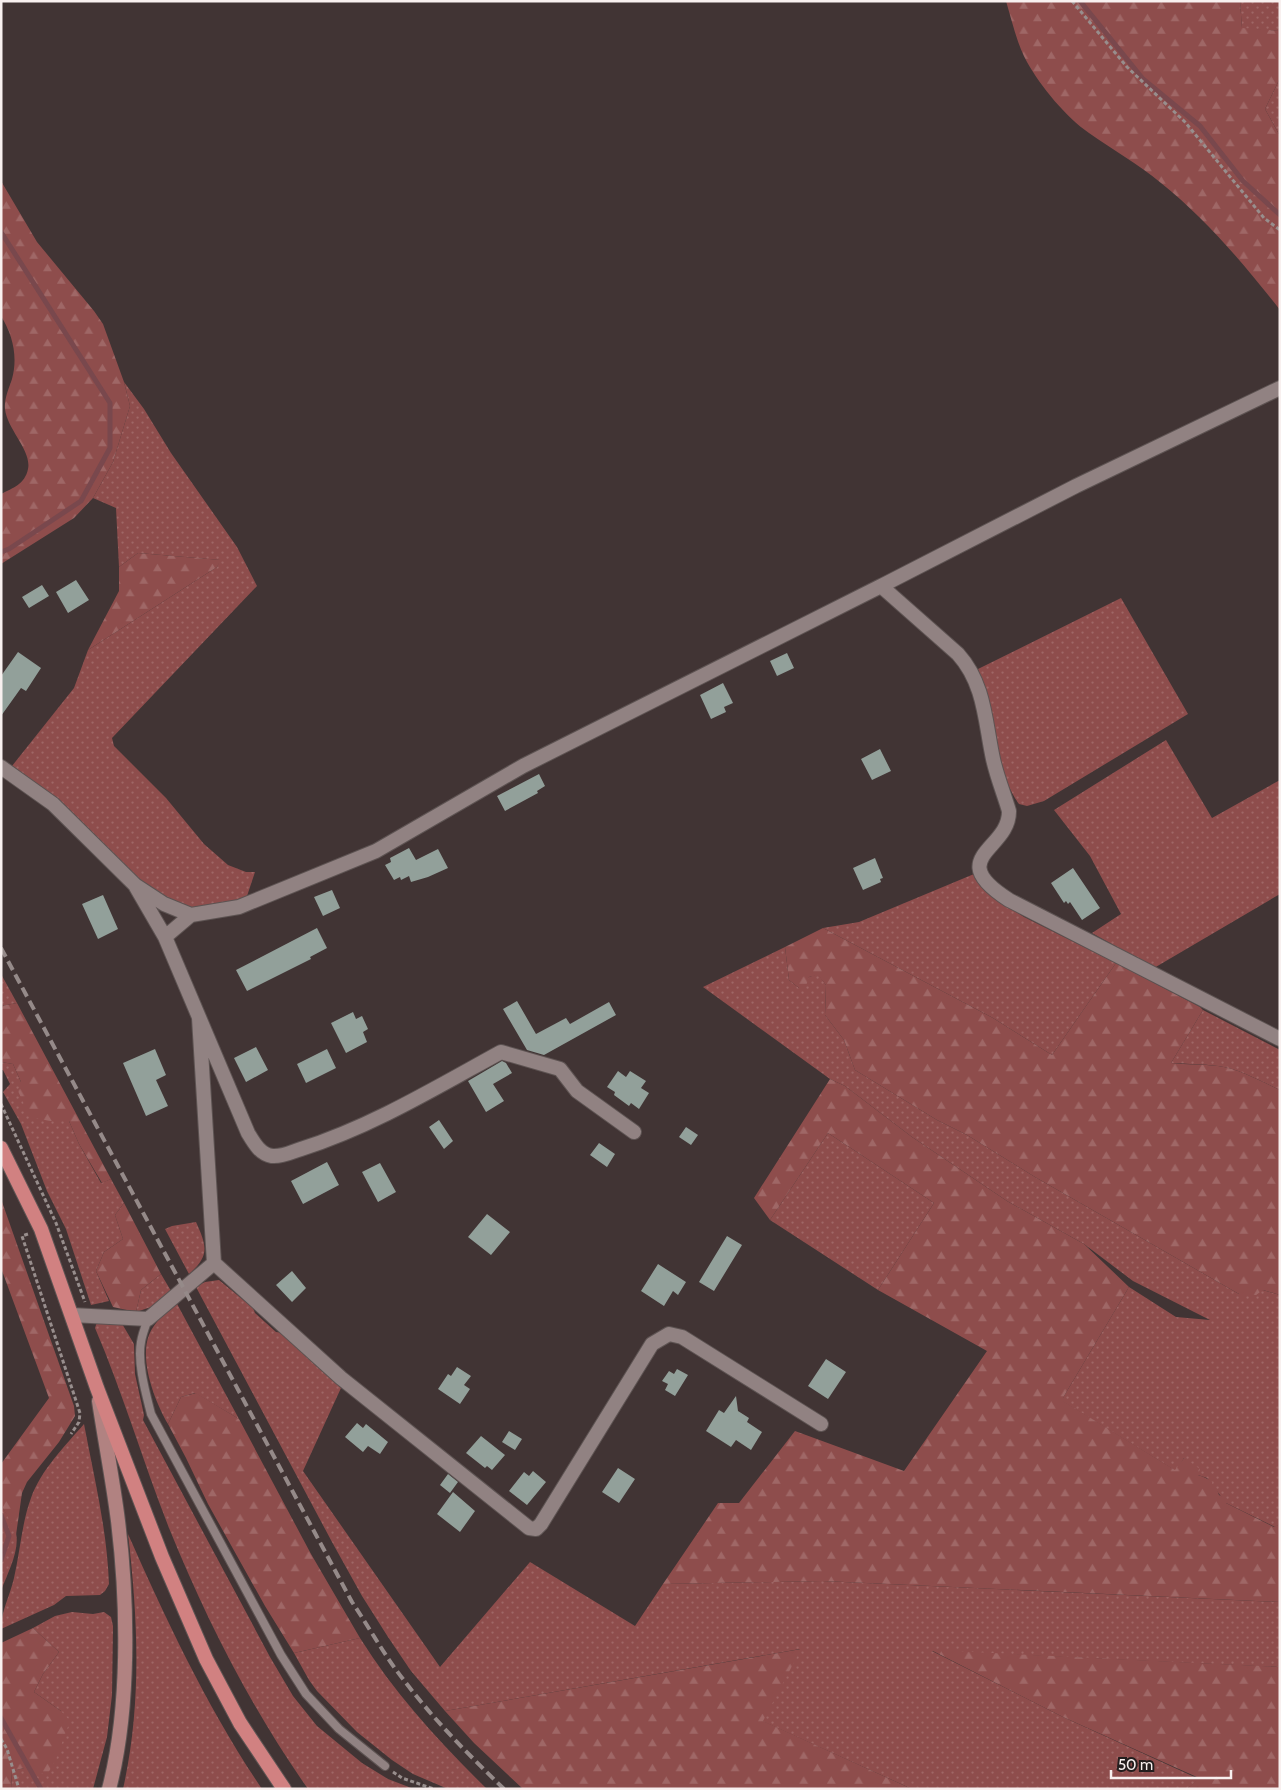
<svg xmlns="http://www.w3.org/2000/svg" width="1281" height="1790" viewBox="0 0 1281 1790" font-family="Cabin,sans-serif">
  <style>
    .grass { fill: url(#grass-dots) }
    .forest { fill: url(#forest-firs) }
    .lines { fill: none; stroke-linecap: round; stroke-linejoin: round }
    .stream { stroke: #79484d; stroke-width: 5 }
    .building { fill: #92a09a }
    .service-casing { stroke: #5d5352; stroke-width: 10 }
    .minor-casing { stroke: #5d5352; stroke-width: 16 }
    .secondary-casing { stroke: #5d5352; stroke-width: 16 }
    .primary-casing { stroke: #5d5352; stroke-width: 16 }
    .path { stroke: #988e8d; stroke-width: 3; stroke-dasharray: 4 2.5; stroke-linecap: butt }
    .service { stroke: #918282; stroke-width: 8 }
    .minor { stroke: #918282; stroke-width: 14 }
    .secondary { stroke: #b18281; stroke-width: 14 }
    .primary { stroke: #d18181; stroke-width: 14 }
    .rail { stroke: #958a89; stroke-width: 4; stroke-dasharray: 10 5; stroke-linecap: butt }
  </style>
  <defs>
    <pattern id="grass-dots" width="8" height="8" patternUnits="userSpaceOnUse" patternTransform="scale(1.25)"><rect width="8" height="8" fill="#8e4d4c"/><path d="M2 2h.1M6 6h.1" fill="none" stroke="#9f6766" stroke-width="1.8" stroke-linecap="round"/></pattern>
    <pattern id="forest-firs" width="22" height="20" patternUnits="userSpaceOnUse" patternTransform="scale(1.25)"><rect width="22" height="20" fill="#8e4d4c"/><path d="M5 1l3.5 6h-7zM16 11l3.5 6h-7z" fill="#9f6766"/></pattern>
  </defs>
  <rect width="100%" height="100%" fill="#413434"/>
  <path class="grass" d="M1240,1H1280V31L1242,29Z
    M1280,78V136L1265,109Z
    M124,382L144,409L171,453L237,547L257,586L112,738L114,746L166,798L204,844L228,865L246,872H255L246,899L198,908L185,907L171,902L136,878L49,795L12,766L74,688L88,650L217,567L220,560L138,553L119,567L116,508L93,498L113,462L130,406Z
    M1121,598L1188,714L1044,801L1027,806L1019,804C994,770 992,710 978,669Z
    M1166,740L1212,818L1280,780V894L1154,968L1092,933L1121,914L1090,856L1054,810Z
    M974,874L1004,904L1024,917L1116,963L1052,1055L993,1018L823,928L859,922Z
    M785,947L789,980L799,988L809,977L818,974L826,985L825,1015L844,1040L855,1070L937,1120L967,1135L1035,1177L1239,1294L1263,1290L1280,1295V1524L1275,1527L1226,1503L1207,1478L1198,1475L1184,1458L1176,1471L1062,1401L1064,1396L1129,1287L1176,1317L1210,1320L1133,1281L1084,1244L1007,1201L912,1137L845,1086L830,1079L703,987Z
    M1,974L17,1003L1,1006Z
    M1203,1010L1280,1050V1090C1260,1081 1240,1069 1218,1066C1202,1064 1186,1064 1171,1063Z
    M1,1062L13,1064L21,1082L50,1121H69L79,1144L101,1183L111,1179L124,1203L115,1215L123,1239L104,1252L96,1271L109,1301L91,1305L66,1229L47,1191L21,1124L3,1092L10,1084L3,1070H1Z
    M828,1133L934,1203L878,1290L770,1220Z
    M196,1222C206,1245 211,1255 189,1274L165,1229L172,1226Z
    M161,1274L171,1291L154,1306L136,1312L141,1290Z
    M219,1280L253,1308L255,1313L276,1332L284,1333L341,1388L303,1471L440,1667L530,1562L635,1626L663,1584L822,1581L1280,1602V1667L932,1651L1063,1717L1199,1779L1187,1789H912L762,1721L800,1649L445,1711L411,1671L388,1637L362,1596L332,1542L196,1287L205,1282Z
    M176,1302L239,1419L195,1393L181,1397L168,1424C155,1402 139,1360 149,1335C154,1322 167,1311 176,1302Z
    M97,1322H121L134,1344L135,1374L144,1415L143,1420L270,1657L293,1696L317,1726L362,1763L388,1779L414,1789H308C251,1708 206,1619 169,1528C143,1462 123,1393 95,1328Z
    M84,1424C94,1477 107,1529 109,1584L105,1591L100,1595L66,1596L54,1605L1,1629C1,1611 10,1596 14,1578C20,1552 22,1522 31,1498C41,1470 65,1446 84,1424Z
    M1,1505C7,1514 13,1523 16,1533C20,1551 7,1574 1,1591Z
    M128,1534C167,1622 208,1709 262,1789H123C142,1704 138,1620 128,1534Z
    M72,1612L93,1614L104,1612L111,1617L113,1626L112,1695L107,1737L93,1789H11L12,1771L24,1768L61,1711L34,1692L43,1674L59,1652L33,1628L55,1616Z
    M360,1638C395,1694 440,1743 487,1789H448L413,1774L392,1760L357,1732L317,1691L309,1680L294,1653Z"/>
  <path class="forest" d="M1006,1H1240L1242,28L1280,31V78L1265,109L1280,136V310C1244,264 1206,219 1161,183C1138,164 1113,150 1089,133C1066,117 1041,87 1027,62C1017,44 1012,21 1006,1Z
    M1,181L37,242L94,311L103,324L124,382L130,406L113,462L93,498L74,518L1,564V494C13,488 25,484 28,469C32,451 7,429 5,409C4,399 9,388 12,379C18,357 13,335 1,316Z
    M138,553L221,560L217,567L88,650L119,591V567Z
    M823,928L993,1018L1052,1055L1116,963L1200,1007L1203,1010L1171,1063C1187,1065 1203,1064 1218,1066C1240,1069 1260,1081 1280,1090V1295L1263,1290L1256,1295L1239,1294L1035,1177L967,1135L937,1120L855,1070L844,1040L825,1015L826,985L818,975L809,977L805,989L799,988L789,980L785,947Z
    M17,1003L111,1179L102,1183L79,1144L69,1121H50L30,1117L18,1091L21,1082L13,1064L1,1062V1006Z
    M830,1079L845,1086L912,1137L1007,1201L1084,1244L1129,1287L1064,1396L1063,1401L1175,1470L1184,1458L1200,1469L1198,1475C1211,1479 1215,1483 1219,1495L1227,1499L1226,1503L1274,1527L1280,1524V1602L823,1581L663,1584L718,1503H739L795,1431L904,1471L987,1351L878,1290L934,1203L828,1133L770,1220L754,1198Z
    M1,1199L74,1406L75,1416L59,1442L27,1482L22,1493L16,1535L11,1522L1,1505V1464L49,1398L1,1268Z
    M124,1203L161,1274L141,1290L136,1312L113,1307L96,1271L104,1252L123,1239L115,1215Z
    M196,1393L239,1419L311,1554L360,1638L294,1653L265,1606L208,1504L186,1458L168,1424L181,1397Z
    M33,1628L59,1652L43,1674L34,1692L61,1711L70,1721L56,1759L47,1775L24,1768L12,1771L11,1789H1V1643Z
    M801,1649L763,1721L912,1789H523L474,1743L445,1711Z
    M931,1650L1280,1667V1789H1187L1199,1778L1063,1717Z"/>
  <g class="lines">
    <path class="stream" d="M1080,1L1143,79L1200,126L1243,181L1280,215
      M1,232L110,403V448L81,501L9,549L1,552
      M1,1515L9,1536L1,1560
      M1,1718L41,1789"/>
  </g>
  <path class="building" d="M76,580L89,600L68,613L56,592Z
    M42,585L49,596L29,608L22,597Z
    M18,652L41,668L26,691L21,688L1,716V676Z
    M787,653L794,668L777,676L770,661Z
    M723,683L733,703L724,707L726,712L711,719L700,695Z
    M880,749L891,771L872,780L861,759Z
    M539,774L545,786L537,791L538,793L505,811L497,796Z
    M409,848L416,860L438,849L448,868L428,877L411,882L409,876L401,880L400,877L394,880L385,865L391,862L390,858Z
    M875,858L883,878L880,879L881,882L863,890L853,868Z
    M1073,868L1100,908L1082,920L1070,902L1068,904L1066,901L1064,903L1051,883Z
    M332,890L340,908L323,916L314,897Z
    M103,895L118,929L98,939L82,904Z
    M317,928L327,948L310,957L311,959L247,991L236,970Z
    M517,1001L536,1034L566,1018L570,1024L609,1002L616,1015L544,1055L527,1050L503,1009Z
    M353,1012L356,1019L362,1016L368,1029L363,1032L367,1042L346,1053L331,1023Z
    M256,1047L268,1070L246,1082L234,1058Z
    M155,1049L166,1075L156,1080L168,1106L146,1116L123,1063Z
    M327,1049L336,1068L306,1083L297,1064Z
    M502,1061L506,1063L512,1073L493,1084L504,1101L486,1112L468,1081Z
    M618,1071L626,1077L630,1071L646,1081L641,1088L649,1093L639,1109L631,1103L629,1106L614,1095L615,1092L607,1087Z
    M439,1120L453,1141L444,1149L429,1127Z
    M686,1127L698,1135L691,1145L679,1137Z
    M599,1143L615,1154L607,1167L590,1155Z
    M327,1162L339,1185L303,1204L291,1181Z
    M380,1163L396,1192L378,1202L362,1172Z
    M487,1214L510,1232L491,1255L468,1237Z
    M727,1236L742,1245L714,1291L699,1282Z
    M658,1264L686,1282L678,1295L673,1291L664,1306L641,1291Z
    M292,1271L306,1288L292,1302L276,1285Z
    M826,1359L846,1372L828,1399L808,1386Z
    M457,1367L471,1376L464,1385L470,1389L460,1404L438,1389L448,1374L451,1376Z
    M677,1369L688,1375L675,1396L665,1390L668,1384L662,1381L669,1371L674,1374Z
    M736,1396L738,1411L749,1418L747,1422L762,1432L751,1450L736,1440L731,1447L706,1431L719,1410L724,1413Z
    M357,1423L363,1428L366,1424L388,1442L380,1454L368,1446L363,1452L345,1437Z
    M509,1431L522,1439L515,1450L502,1442Z
    M481,1436L505,1455L492,1470L487,1466L485,1468L466,1453Z
    M618,1468L635,1479L619,1503L602,1492Z
    M533,1471L546,1482L527,1505L509,1491L524,1472L529,1476Z
    M448,1474L458,1482L450,1493L440,1485Z
    M453,1492L475,1511L460,1532L437,1514Z"/>
  <g class="lines">
    <defs>
      <path id="service" d="M148,1319C145,1327 142,1335 141,1342C137,1363 146,1394 151,1414L281,1655L306,1694L339,1729L385,1766"/>
      <path id="minor" d="M881,586L1076,486L1280,388
        M1,767L53,804L135,885L164,904L191,915L239,907L376,851L523,766L881,586L958,654C985,684 985,722 993,759C997,777 1004,794 1009,811C1010,850 942,857 1009,900L1280,1039
        M136,887L165,937L191,915
        M165,937L248,1133C254,1143 260,1154 272,1156C283,1157 291,1152 301,1149C371,1127 437,1087 501,1052L560,1069L577,1091L634,1132
        M199,1018L214,1263L341,1378L529,1528L536,1529L541,1524L652,1344L669,1334L682,1337L821,1424
        M72,1315L148,1319L214,1263"/>
      <path id="secondary" d="M99,1401C105,1441 113,1481 118,1521C128,1603 130,1709 109,1789"/>
      <path id="primary" d="M1,1148L41,1229L97,1388L162,1557L206,1659L240,1723L284,1789"/>
    </defs>
    <use href="#service" class="service-casing"/>
    <use href="#minor" class="minor-casing"/>
    <use href="#secondary" class="secondary-casing"/>
    <use href="#primary" class="primary-casing"/>
    <path class="path" d="M1072,1L1127,67L1185,122L1264,218L1280,230
      M1,1104L56,1223L85,1302
      M28,1234L22,1236L80,1413L79,1422L71,1434
      M1,1739L7,1749L19,1789
      M393,1772L402,1778L434,1789"/>
    <use href="#service" class="service"/>
    <use href="#minor" class="minor"/>
    <use href="#secondary" class="secondary"/>
    <use href="#primary" class="primary"/>
    <path class="rail" d="M1,948L352,1602C369,1627 384,1655 403,1679C433,1719 468,1754 504,1789"/>
  </g>
  <rect width="1281" height="1790" fill="none" stroke="#f8f0ef" stroke-width="5"/>
  <path d="M1111 1770v8h120v-8" fill="none" stroke="#f8f0ef" stroke-width="2.5"/>
  <text x="1118" y="1770" font-size="15" fill="#f8f0ef" stroke="#231d1d" stroke-width="4" paint-order="stroke">50 m</text>
</svg>
